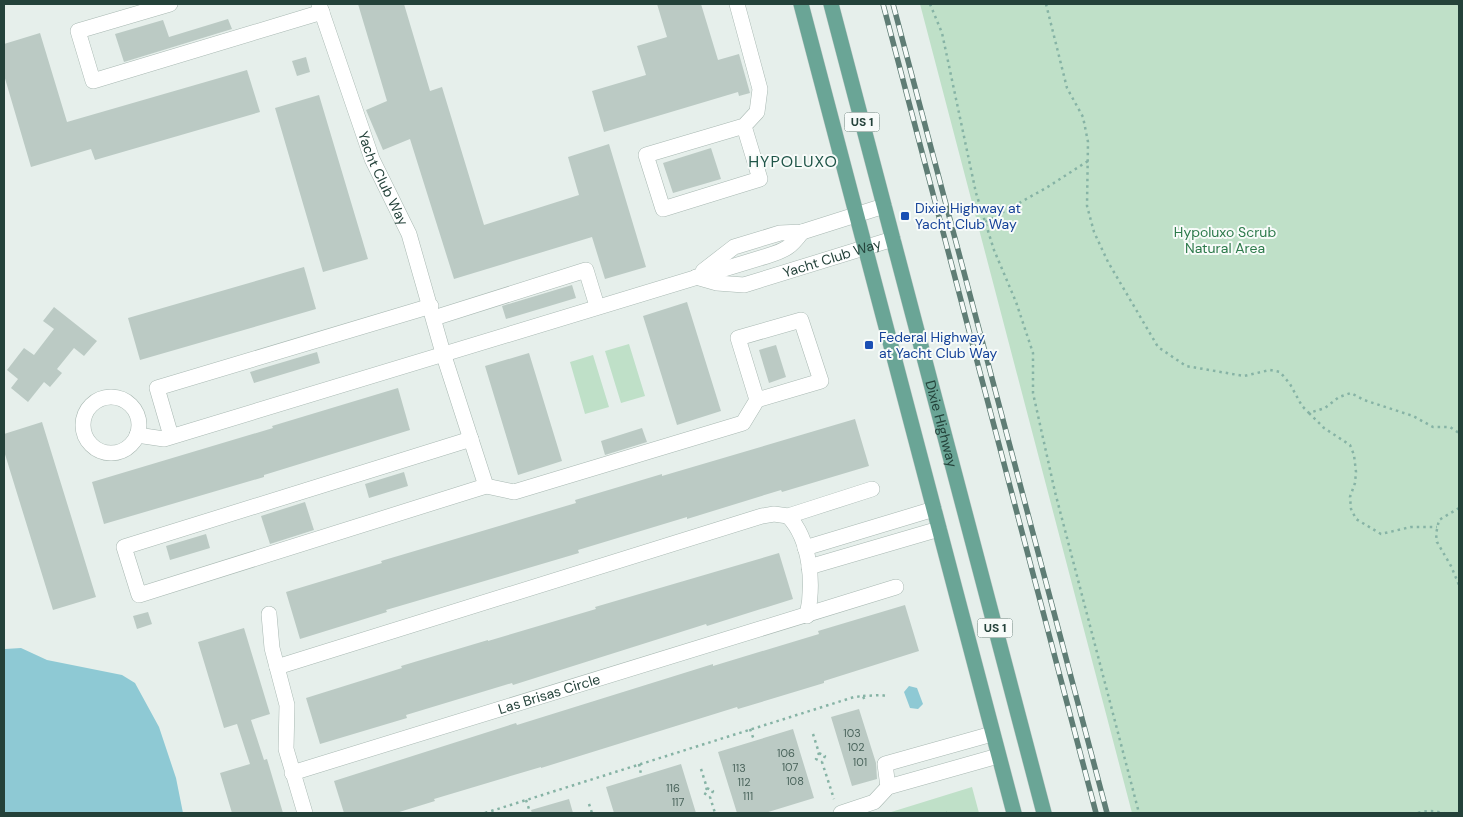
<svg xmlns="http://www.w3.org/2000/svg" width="1463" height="817" viewBox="0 0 1463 817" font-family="'DM Sans',sans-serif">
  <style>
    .green { fill: #bfe0c8 }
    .water { fill: #8ec9d4 }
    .building { fill: #bbcac4 }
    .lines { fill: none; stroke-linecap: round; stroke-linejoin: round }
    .minor-casing { stroke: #a8b8b2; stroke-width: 16 }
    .major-casing { stroke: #c2cac8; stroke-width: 16 }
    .path { stroke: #86b3a5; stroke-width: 2.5; stroke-dasharray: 2.5 4; stroke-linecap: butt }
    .minor { stroke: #fff; stroke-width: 15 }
    .major { stroke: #6aa596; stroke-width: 15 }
    .rail-casing { stroke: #5f7d75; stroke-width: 5.5 }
    .rail { stroke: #f7fbf9; stroke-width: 4; stroke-dasharray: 11; stroke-linecap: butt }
    .transit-dot { fill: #1a4fb4; stroke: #f7fbf9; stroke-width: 2 }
    .labels { text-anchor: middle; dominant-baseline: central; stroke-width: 4; stroke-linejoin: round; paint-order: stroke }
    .number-label { font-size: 11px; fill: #4a645c }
    .shield { fill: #f7fbf9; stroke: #637a73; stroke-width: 1 }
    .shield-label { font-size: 12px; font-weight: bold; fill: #24423a }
    .street-label { font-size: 14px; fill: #24423a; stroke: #f7fbf9 }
    .transit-label { font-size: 14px; fill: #164399; stroke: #f7fbf9; text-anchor: start }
    .park-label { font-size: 14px; fill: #2d7a4b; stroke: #f7fbf9 }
    .quarter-label { font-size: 16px; letter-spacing: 1px; fill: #1f5548; stroke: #f7fbf9 }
  </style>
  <rect width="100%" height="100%" fill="#e6efeb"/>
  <path class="green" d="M920,4H1459V813H1132Z
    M629,344L645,396L621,403L605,351Z
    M593,355L609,407L585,414L570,362Z
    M972,787L979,813H888Z"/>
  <path class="water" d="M4,644L5,649L21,648L47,660L122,675L135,683L159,727L176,778L183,813H4Z
    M909,686L917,688L923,704L918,709L910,708L904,692Z"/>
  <path class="building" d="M358,4H404L430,91L442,87L484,225L579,195L568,157L609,144L646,267L605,279L592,237L454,279L410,139L383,150L366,110L387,101Z
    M657,4H701L718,60L739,54L750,93L739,96L738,92L604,132L592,91L646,75L637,46L667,37Z
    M228,19L232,29L124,62L115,34L163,20L169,37Z
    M40,33L67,122L247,70L260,112L95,160L91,149L31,167L4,75V44Z
    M306,57L310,72L297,76L292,61Z
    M319,95L368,259L323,272L275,108Z
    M711,148L721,179L673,193L663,163Z
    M304,267L316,309L140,360L128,318Z
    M572,285L576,298L506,319L502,306Z
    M687,302L721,411L677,425L643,316Z
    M54,307L97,341L84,356L74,348L57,369L62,373L50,387L44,382L28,402L11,388L18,379L7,370L24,348L34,355L54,329L43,321Z
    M776,345L786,377L769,383L759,350Z
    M317,352L320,363L254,383L250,372Z
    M529,353L562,461L518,475L485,366Z
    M398,388L410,430L264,475V477L104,524L92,482L273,428L272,426Z
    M855,419L869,466L782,492L781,490L687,519V517L578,550L579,553L386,610L387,612L300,639L286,592L382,563L381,561L576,503L575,500L662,474V476Z
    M42,422L96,597L53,610L4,451V434Z
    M642,428L647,442L605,455L601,441Z
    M404,472L408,486L369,498L365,484Z
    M305,502L314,530L270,544L261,516Z
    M206,534L210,548L170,560L166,546Z
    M779,553L793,599L707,626L706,624L513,685L512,683L406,715L407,718L320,744L306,698L402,668L401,666L488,640V641L596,609L595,607Z
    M905,605L919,651L824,681V683L738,709L737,707L541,768V767L434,799L435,801L396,813H344L334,781L516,723L517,725L713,664V666L819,634L818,631Z
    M148,612L152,624L137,629L133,616Z
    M244,628L270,714L251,720L264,760L267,759L283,813H232L220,773L250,764L237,724L224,728L198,642Z
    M859,709L876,763L877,779L852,786L831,717Z
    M793,729L814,798L765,813H737L718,752Z
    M681,764L696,813H614L606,787Z
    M569,799L573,813H532L531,810Z"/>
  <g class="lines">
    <defs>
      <g id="minor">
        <path d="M170,4L78,31L93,81L322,12"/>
        <path id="s1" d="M319,4L372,159L409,234L443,353L486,486L514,492L743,423L757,400L821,381L801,320L738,338L757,400"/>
        <path d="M737,4L760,89L757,112L744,126L646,155L663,209L760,179L744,126"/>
        <path d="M703,271L734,247L780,233L802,232L884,206"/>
        <path id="s2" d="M696,277L717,283L744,285L893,239"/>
        <path d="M434,318L586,270L597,306"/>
        <circle cx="111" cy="425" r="28"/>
        <path d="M137,435L164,439L767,256C786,250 791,247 802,232"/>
        <path d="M171,436L157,388L431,306"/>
        <path d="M471,439L124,547L139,595L486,486"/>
        <path d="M788,516C811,540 814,585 807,616"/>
        <path d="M805,548L934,509"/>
        <path d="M809,567L939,529"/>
        <path d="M269,614L272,648L287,705L286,749L305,813"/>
        <path d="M277,667L762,516L774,514L788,516L872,489"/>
        <path id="s3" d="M292,773L896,587"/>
        <path d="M888,787L885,764L992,734"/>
        <path d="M841,813L874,802L888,787L998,756"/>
      </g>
      <g id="major">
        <path d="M801,4L1014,813"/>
        <path id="s4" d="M831,4L1044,813"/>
      </g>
    </defs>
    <use href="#minor" class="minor-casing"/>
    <use href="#major" class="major-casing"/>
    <path class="path" d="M930,4L942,33L976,193L994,250L1016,302L1033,353V393L1055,492L1139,813
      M1046,4L1067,88L1083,117L1088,142L1087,206L1094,232L1108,262L1158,347L1186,366L1244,376L1270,370L1280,372L1290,384L1302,406L1309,413L1325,408L1339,397L1351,393L1364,400L1413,416L1433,427H1450L1459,433
      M1459,4V6
      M985,222L1046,188L1088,161
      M1309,413L1324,428L1350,445L1354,455L1356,472L1355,483L1350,497L1351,509L1356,519L1381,534L1411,527H1437
      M1459,508L1439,520L1436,534L1437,542L1451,566L1459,585
      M863,696L881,695L887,696
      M750,729L754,740
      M813,734L819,753L816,759L822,762
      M819,753L825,756L822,762L834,799
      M639,764L641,774
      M701,769L707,788L704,793L710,797
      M707,788L713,791L710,797L715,813
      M526,800L529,809
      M589,804L592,813
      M485,813L854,697L863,696L865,701
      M946,813H947
      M1418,813C1427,810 1435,811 1444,813"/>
    <use href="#minor" class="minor"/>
    <use href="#major" class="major"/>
    <defs>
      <path id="rail" d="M883,4L1096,813
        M893,4L1107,813"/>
    </defs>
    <use href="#rail" class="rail-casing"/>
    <use href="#rail" class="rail"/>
  </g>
  <g class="transit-dot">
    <rect x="900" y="211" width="10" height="10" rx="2.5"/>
    <rect x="864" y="340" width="10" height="10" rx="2.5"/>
  </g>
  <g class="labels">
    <g class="number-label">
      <text x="852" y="733">103</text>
      <text x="856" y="747">102</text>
      <text x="786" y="753">106</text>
      <text x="860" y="762">101</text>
      <text x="790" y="767">107</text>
      <text x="739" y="768">113</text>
      <text x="795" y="781">108</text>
      <text x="744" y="782">112</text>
      <text x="673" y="788">116</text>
      <text x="748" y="796">111</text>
      <text x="678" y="802">117</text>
    </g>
    <g class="shield">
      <rect x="844.5" y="112.5" width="35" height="19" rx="4"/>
      <rect x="977.5" y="618.5" width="35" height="19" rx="4"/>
    </g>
    <g class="shield-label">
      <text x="862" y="122">US 1</text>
      <text x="995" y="628">US 1</text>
    </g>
    <g class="street-label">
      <text stroke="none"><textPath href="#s1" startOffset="186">Yacht Club Way</textPath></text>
      <text stroke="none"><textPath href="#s2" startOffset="141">Yacht Club Way</textPath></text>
      <text stroke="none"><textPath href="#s4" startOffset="434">Dixie Highway</textPath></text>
      <text stroke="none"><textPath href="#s3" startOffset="269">Las Brisas Circle</textPath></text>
    </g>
    <g class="transit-label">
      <text x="915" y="208">Dixie Highway at<tspan x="915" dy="16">Yacht Club Way</tspan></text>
      <text x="879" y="337">Federal Highway<tspan x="879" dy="16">at Yacht Club Way</tspan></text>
    </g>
    <g class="park-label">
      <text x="1225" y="232">Hypoluxo Scrub<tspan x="1225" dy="16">Natural Area</tspan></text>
    </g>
    <g class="quarter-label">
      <text x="793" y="161">HYPOLUXO</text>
    </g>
  </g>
  <rect width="1463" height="817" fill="none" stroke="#24423a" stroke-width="10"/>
</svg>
